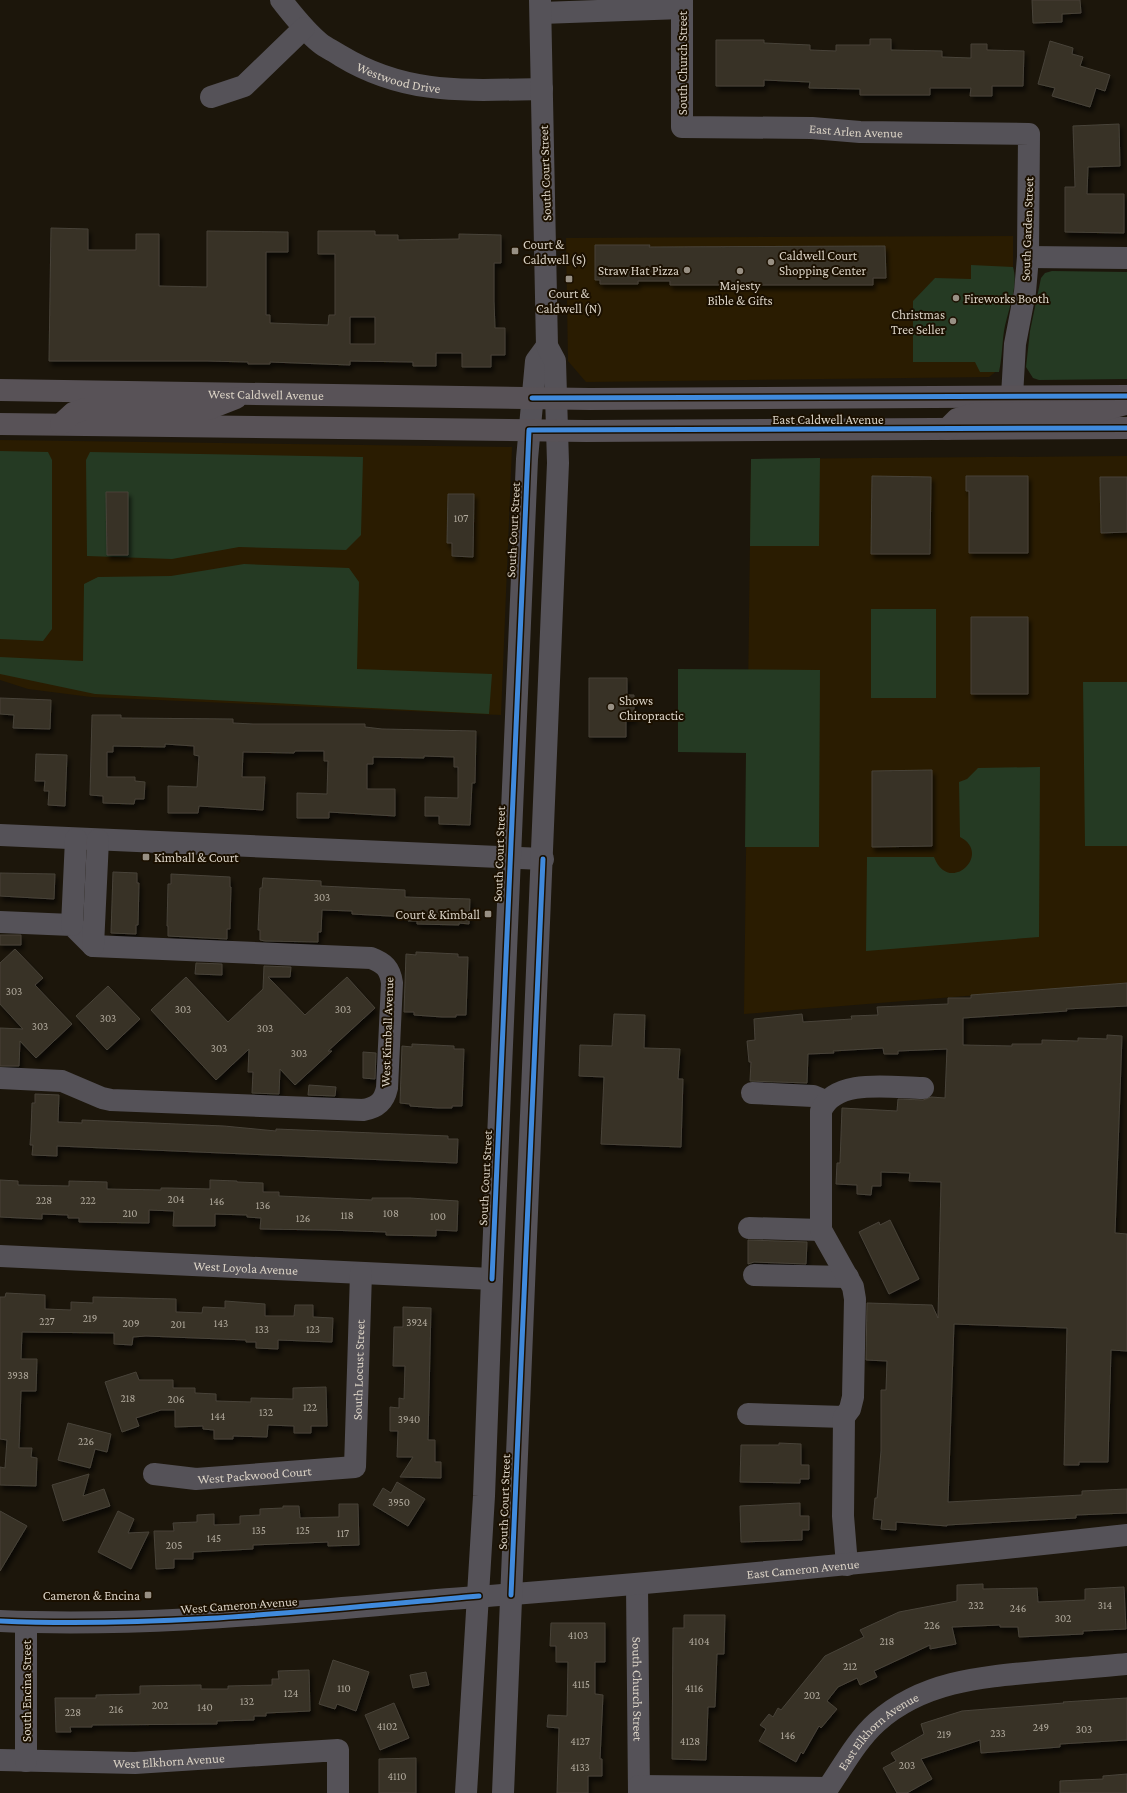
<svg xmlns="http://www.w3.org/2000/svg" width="1127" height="1793" viewBox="0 0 1127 1793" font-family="'Crimson Pro',serif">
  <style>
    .built { fill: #2a1c01 }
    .green { fill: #253a23 }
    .building { fill: #373126; stroke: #484339; fill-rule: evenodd; filter: url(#shadow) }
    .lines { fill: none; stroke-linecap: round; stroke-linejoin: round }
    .minor { stroke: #555258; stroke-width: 22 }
    .major { stroke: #585257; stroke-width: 22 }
    .cycleway-casing { stroke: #1b1000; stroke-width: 8 }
    .cycleway { stroke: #408adc; stroke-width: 5 }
    .poi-dot { fill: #989084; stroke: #1b1000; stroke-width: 1.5 }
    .labels { text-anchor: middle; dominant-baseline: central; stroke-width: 4; stroke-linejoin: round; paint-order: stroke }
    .number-label { font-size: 11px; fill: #b1aa9d }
    .street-label { font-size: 13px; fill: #dad2c5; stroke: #1b1000 }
    .poi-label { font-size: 13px; fill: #dad2c5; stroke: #1b1000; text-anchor: start }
  </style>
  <defs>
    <filter id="shadow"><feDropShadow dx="2.5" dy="4.5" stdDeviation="2" flood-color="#0009"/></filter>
  </defs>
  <rect width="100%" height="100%" fill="#1c160b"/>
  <path class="built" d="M1013,236V273L1001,337L998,370L989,377L586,382L568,361L566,238Z
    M0,440L512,447L501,715L91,697L28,689L0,680Z
    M1127,456V983L744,1014L751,459Z"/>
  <path class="green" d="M971,265L1013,267C1019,287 1007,312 1004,331C1002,345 1002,359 999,372H980L975,362H913V301L935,278L971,279Z
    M1052,271L1127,272V379L1039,380L1033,378L1026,367L1030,331L1041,278L1045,273Z
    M0,451L48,452L52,460V629L43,641L0,639Z
    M90,452L363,457L361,535L346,550L239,547L172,559L87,556L86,460Z
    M820,458L819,546H750L751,459Z
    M244,564L349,568L359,582L357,669L492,674L489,714L95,694L0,674V657L83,661L84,584L98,577L171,576Z
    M871,609H936V698H871Z
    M678,669L820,670L819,847H745L746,753L678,752Z
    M1083,682H1127V846H1085Z
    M1040,767L1039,937L866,951L867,857H934C949,896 993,854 960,837L959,782L967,779L978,768Z"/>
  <path class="building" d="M1032,0H1080L1081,13L1062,14V22L1033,23Z
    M870,39H891V50L942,51V57L971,58V44H987V50L1024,51L1023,86H992V96H970L971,88H930V95H860V89L809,88L810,82L764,80V86H716V40H764V43L810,45V50L836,51V45H870Z
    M1050,41L1073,48L1072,54L1083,57L1080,66L1110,75L1105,91L1096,88L1090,107L1052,96L1055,88L1038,84Z
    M1119,124L1120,166L1088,167L1087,194H1124V233L1065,232V187H1075L1073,126Z
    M51,228L88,229V250H136V234H159V286L207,287V231L288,232V252H266V315H270V323L328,325L329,315H335V254H318V231H375V235H398V240L459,239V234L501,235V263H494V301L495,328H505V355H491V367H462V353H436V366H413V362L350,361V365L270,362V364H248V362L207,361H49ZM350,317H375V344H350Z
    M595,245H650L649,247L885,246L886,278H873V285H670V281H638V284H600V280H595Z
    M872,476L931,477L930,554H871Z
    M966,476H1028V553H969V491H966Z
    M1100,477H1127V532L1101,533Z
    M106,492H128V555H107Z
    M448,494H474L473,557L452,556V543H447Z
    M971,617H1028V694H971Z
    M589,678H627V695H634V719H626V737H589Z
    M0,698L51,700L50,729L13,728L14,715L0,714Z
    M92,715H121V718L233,719V723L253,724H365V727L382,729L476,731L475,783H472L470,825L439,824V816H425V797L458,798V767H454V757L424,756V758L373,757V764H367V789H395V816L329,812V818H297V793L327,794L328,761H324V751H295L294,753L243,752L242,777H265L263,810L199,806L198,813H168V786L197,787L199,756L194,755V746L165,744V747L113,746V752H107V777H135V781L145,782L144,799H135L134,804L103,803V796L90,795Z
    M36,754L67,755L65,806L48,805L49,791H44L45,781H35Z
    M932,770V846L872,847V771Z
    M113,872L137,873V883H139L138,925H136V934L111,933Z
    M0,873L55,874L54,899L0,896Z
    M171,874L230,877V887H231L230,921V929H227V939L168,936V926H167L168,884H171Z
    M263,878L321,881V886L405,890V897L470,899L469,924L459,923V925L417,924V921H408V917L352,914V911L322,910L321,932H318V942L265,941L260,940V930H258L260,888H262Z
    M0,935H21V945H0Z
    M15,949L43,978L35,985L72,1024L36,1058L20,1041L19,1066H0V1028L23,1029L0,1004V963Z
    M416,952L458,954V957H468L466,1015H456V1017H442L414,1015V1012H404L406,954L416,955Z
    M196,963L222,964V975L195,974Z
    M264,966L291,967L290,977H268L305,1015L347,977L375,1008L328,1051H332L295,1085L280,1069L279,1094L252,1093L253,1072H248L249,1049L216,1080L151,1010L186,977L228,1022L263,989Z
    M1127,983V1006L1066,1009L1067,1011L963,1018V1045L1012,1046V1044H1042V1040L1078,1041V1038L1107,1039V1035L1122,1036L1115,1233L1127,1234V1351L1111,1350L1108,1462H1079V1465H1064L1067,1328L954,1324L948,1502L1082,1495V1491L1127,1489V1513L1076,1515V1518L947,1525V1526L896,1522V1530L881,1529L882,1520L873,1519L875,1498H877L881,1451V1390H886L887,1361L866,1360L867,1303L932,1305L938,1318L941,1182L909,1181L910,1173L881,1172V1186H872L871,1195L857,1194V1185L836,1184L837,1163H840L842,1108L897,1111L898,1099L923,1100L931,1097L945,1098L947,1049L898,1051V1054H884L883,1048L833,1051L834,1053L808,1054L807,1083L750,1081L751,1062H749L747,1041L755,1040L754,1019L802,1014L803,1022L852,1019L851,1016L878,1015L877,1007L948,1004V998H971V995Z
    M108,986L140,1019L107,1050L76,1016Z
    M614,1014L645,1015L644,1048L680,1049L678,1079H683L681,1147L601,1144L604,1077L579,1076L580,1045L612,1046Z
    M412,1044L454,1046V1049H464L462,1106H452V1108H438L410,1106V1104L400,1103L402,1046L412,1047Z
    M363,1052L376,1053L375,1079L363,1078Z
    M309,1085L336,1087L335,1096L308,1095Z
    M35,1094L59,1095L58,1122L82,1123V1120L224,1126L276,1131V1129L448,1136V1139H458L457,1163L57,1146V1156L32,1155L33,1145H30L31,1131L32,1103H35Z
    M0,1180L18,1181V1185L69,1186V1181L107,1182V1189L161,1190V1188H168L210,1189V1180L237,1181V1182L263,1183V1192H279V1196L372,1200V1198H410L458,1201L457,1231L436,1230V1236L386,1235V1232L327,1230L260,1229L261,1218L247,1217V1215L215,1214V1226H173L174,1211L149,1210V1223L79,1222V1218H68V1215L42,1214V1219L0,1217Z
    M890,1220L919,1279L889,1294L859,1232L879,1222L880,1225Z
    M748,1240L807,1242L806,1264L754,1262L748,1264Z
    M6,1293L45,1295V1309L71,1310V1302L93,1303V1297L176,1299V1312L202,1313L203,1307L225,1308V1301L265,1304V1316H294L295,1305H313V1317L333,1318L332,1342L278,1340V1349L256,1348V1342H246V1340L146,1336L133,1337L132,1345L114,1344V1333L22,1332L21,1359H37L36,1391H21L19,1448H32L31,1457L37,1458L36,1486L0,1485V1467L5,1468L7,1440L0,1439V1297H5Z
    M403,1307L431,1308L428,1440H435V1462H441V1478L400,1477L413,1457H397L398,1431H390V1407L399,1408V1398L404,1399L405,1366H393L394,1327H403Z
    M136,1372L139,1380H173V1388H195V1393L216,1394V1401L251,1402V1398L293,1399V1388L326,1387L327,1426H311V1433H294V1426L268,1425L267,1437L233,1436V1439H214V1430L203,1429V1426L175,1427V1410H161L136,1418L139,1426L122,1432L105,1382Z
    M68,1423L111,1434L107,1452L95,1449L90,1468L58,1460Z
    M779,1443L801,1444V1465H809V1479H800V1483L740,1482L741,1445H779Z
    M89,1474L83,1496L104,1489L110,1506L63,1521L52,1485Z
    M397,1482L425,1499L408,1526L373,1505L383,1488L391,1493Z
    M800,1503V1516H809V1530H802V1540L741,1542L740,1506Z
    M339,1504H358L359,1545L328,1546V1542L253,1545V1549L193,1552V1559H174V1568L156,1569L154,1531H174L173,1523L197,1522V1515L214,1514V1525L240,1524V1516L260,1515V1509L283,1508V1506H299L300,1518L339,1517Z
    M0,1511L27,1526L0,1571Z
    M118,1511L134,1519L128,1533L149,1532L131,1569L98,1552Z
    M983,1584V1589L1037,1588L1038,1602L1085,1600V1589L1124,1587L1126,1629L1083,1631V1634L1019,1637L1018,1627H1000V1625L952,1627L956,1644L930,1649V1645L874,1671L877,1677L860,1685L857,1678L838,1687L827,1701L837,1709L821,1728L819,1726L803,1754L801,1752L796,1762L759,1741L766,1729L760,1725L769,1714L773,1717L778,1708L781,1710L825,1656L864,1637L860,1630L899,1612L957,1601V1585Z
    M684,1615H725L724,1654H717L715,1707H708L706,1760L672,1759L673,1628H684Z
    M551,1623H605V1662H595V1694L603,1695L600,1759H602V1776H588V1793H557L559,1728L547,1727L548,1715L567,1716L568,1662H556V1646H550Z
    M333,1660L369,1672L356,1711L337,1704L335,1709L319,1704Z
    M309,1670L310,1711L266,1713V1716H254V1720L217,1721V1724L92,1725V1727H70L71,1732H56L55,1698H96V1695L140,1694V1686L201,1685V1689H228V1686L272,1685V1679H279L278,1671Z
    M426,1672L429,1685L413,1688L410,1675Z
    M1127,1698V1740L1060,1744V1747L981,1753L980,1740L921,1759L932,1779L907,1793H897L883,1768L896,1761L891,1753L924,1734L921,1724L962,1711L1064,1703L1063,1702Z
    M394,1703L409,1738L380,1750L365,1715Z
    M416,1758V1793H379V1759Z
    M1127,1774V1793H1060V1781L1103,1779V1776Z"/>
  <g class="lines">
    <g class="minor">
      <path id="s1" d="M281,0C293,15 305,31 320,43C326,48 334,51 341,56C407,96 468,90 542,89"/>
      <path id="s2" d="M682,0V127L812,128L860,132L1029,134L1028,257L1025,292L1015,344L1012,396"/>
      <path d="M541,13L682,8"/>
      <path d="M211,97L244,86L304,28"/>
      <path d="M1028,257L1127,258"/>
      <path d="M0,835L543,859"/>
      <path d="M0,922L72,925L93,946L371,958C384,963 390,968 392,983L387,1088C384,1102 377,1108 363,1110L111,1100L102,1098L62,1081L0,1078"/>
      <path d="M72,925L76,839"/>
      <path d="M93,946L98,840"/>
      <path d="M752,1093L813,1096L825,1101"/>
      <path d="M749,1228L821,1230"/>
      <path id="s3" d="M0,1256L492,1279"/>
      <path d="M754,1275L848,1277"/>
      <path d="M748,1414L844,1417"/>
      <path id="s4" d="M154,1474L196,1479L355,1467L361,1273"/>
      <path d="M847,1565L843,1516L844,1417L850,1409L853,1397L855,1299L853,1287L821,1230V1111C835,1077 893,1088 923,1088"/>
      <path id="s5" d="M637,1585L639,1793"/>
      <path id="s6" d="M0,1621C159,1628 318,1609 476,1597C694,1580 910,1559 1127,1535"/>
      <path id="s7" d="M0,1760L135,1763L338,1750V1793"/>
      <path d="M26,1761V1622"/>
      <path id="s8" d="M639,1786L828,1788C843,1766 857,1740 877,1722C922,1682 979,1677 1036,1672C1066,1669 1097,1667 1127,1664"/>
      <path d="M466,1793L484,1496L492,1279L527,459L536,361L547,346"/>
      <path d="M503,1793L558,463L555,361L547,346L540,0"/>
    </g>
    <g class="major">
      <path id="s9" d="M0,390L590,399L1127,396"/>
      <path d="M0,424L586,431L1127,428"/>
      <path d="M61,424L73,413L85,409H208L236,398"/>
      <path d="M947,429L957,419L974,414L1095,412L1126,404"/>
    </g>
    <defs>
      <path id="cycleway" d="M532,398L1127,396
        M492,1279L529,430L1127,428
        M511,1595L543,859
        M0,1621C160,1628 319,1610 479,1596"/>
    </defs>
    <use href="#cycleway" class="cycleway-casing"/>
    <use href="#cycleway" class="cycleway"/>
  </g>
  <g class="poi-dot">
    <rect x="511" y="247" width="8" height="8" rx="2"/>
    <circle cx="771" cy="262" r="4"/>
    <circle cx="687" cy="270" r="4"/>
    <circle cx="740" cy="271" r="4"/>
    <rect x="565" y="275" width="8" height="8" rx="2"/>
    <circle cx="956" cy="298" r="4"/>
    <circle cx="953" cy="321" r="4"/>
    <circle cx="611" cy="707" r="4"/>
    <rect x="142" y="853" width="8" height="8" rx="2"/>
    <rect x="484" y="910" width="8" height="8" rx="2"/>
    <rect x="144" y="1591" width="8" height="8" rx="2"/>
  </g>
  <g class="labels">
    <g class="number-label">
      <text x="461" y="518">107</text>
      <text x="322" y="897">303</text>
      <text x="14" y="991">303</text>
      <text x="183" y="1009">303</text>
      <text x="343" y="1009">303</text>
      <text x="108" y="1018">303</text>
      <text x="40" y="1026">303</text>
      <text x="265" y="1028">303</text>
      <text x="219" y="1048">303</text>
      <text x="299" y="1053">303</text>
      <text x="176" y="1199">204</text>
      <text x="44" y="1200">228</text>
      <text x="88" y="1200">222</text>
      <text x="217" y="1201">146</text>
      <text x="263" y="1205">136</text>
      <text x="130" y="1213">210</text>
      <text x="391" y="1213">108</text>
      <text x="347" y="1215">118</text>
      <text x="438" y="1216">100</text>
      <text x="303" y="1218">126</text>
      <text x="90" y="1318">219</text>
      <text x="47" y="1321">227</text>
      <text x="417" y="1322">3924</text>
      <text x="131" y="1323">209</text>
      <text x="221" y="1323">143</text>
      <text x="178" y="1324">201</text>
      <text x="262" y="1329">133</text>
      <text x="313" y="1329">123</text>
      <text x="18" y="1375">3938</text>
      <text x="128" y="1398">218</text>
      <text x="176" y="1399">206</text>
      <text x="310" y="1407">122</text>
      <text x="266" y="1412">132</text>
      <text x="218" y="1416">144</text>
      <text x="409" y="1419">3940</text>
      <text x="86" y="1441">226</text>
      <text x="399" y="1502">3950</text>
      <text x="259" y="1530">135</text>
      <text x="303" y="1530">125</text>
      <text x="343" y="1533">117</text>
      <text x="214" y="1538">145</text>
      <text x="174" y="1545">205</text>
      <text x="976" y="1605">232</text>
      <text x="1105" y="1605">314</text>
      <text x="1018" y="1608">246</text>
      <text x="1063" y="1618">302</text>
      <text x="932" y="1625">226</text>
      <text x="578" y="1635">4103</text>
      <text x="699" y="1641">4104</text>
      <text x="887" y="1641">218</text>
      <text x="850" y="1666">212</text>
      <text x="581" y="1684">4115</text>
      <text x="344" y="1688">110</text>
      <text x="694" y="1688">4116</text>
      <text x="291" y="1693">124</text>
      <text x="812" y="1695">202</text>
      <text x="247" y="1701">132</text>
      <text x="160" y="1705">202</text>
      <text x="205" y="1707">140</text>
      <text x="116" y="1709">216</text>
      <text x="73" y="1712">228</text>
      <text x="387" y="1726">4102</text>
      <text x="1041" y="1727">249</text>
      <text x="1084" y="1729">303</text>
      <text x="998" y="1733">233</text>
      <text x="944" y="1734">219</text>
      <text x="788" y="1735">146</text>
      <text x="580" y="1741">4127</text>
      <text x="690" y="1741">4128</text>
      <text x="907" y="1765">203</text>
      <text x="580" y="1767">4133</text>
      <text x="397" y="1776">4110</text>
    </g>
    <g class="street-label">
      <text transform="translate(682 63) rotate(-90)">South Church Street</text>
      <text stroke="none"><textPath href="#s1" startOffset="145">Westwood Drive</textPath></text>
      <text stroke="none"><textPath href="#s2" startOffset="301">East Arlen Avenue</textPath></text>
      <text transform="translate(545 173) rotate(-92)">South Court Street</text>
      <text transform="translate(1027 229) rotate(-88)">South Garden Street</text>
      <text stroke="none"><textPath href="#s9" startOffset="266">West Caldwell Avenue</textPath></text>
      <text x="828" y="419">East Caldwell Avenue</text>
      <text transform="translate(513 530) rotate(-87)">South Court Street</text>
      <text transform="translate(499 854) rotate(-88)">South Court Street</text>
      <text transform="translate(387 1032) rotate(-88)">West Kimball Avenue</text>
      <text transform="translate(485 1178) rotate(-87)">South Court Street</text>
      <text stroke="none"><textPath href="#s3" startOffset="246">West Loyola Avenue</textPath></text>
      <text stroke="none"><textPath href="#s4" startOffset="299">South Locust Street</textPath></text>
      <text stroke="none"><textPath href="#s4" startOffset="101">West Packwood Court</textPath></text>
      <text transform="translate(504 1502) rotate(-88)">South Court Street</text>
      <text stroke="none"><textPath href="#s6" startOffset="805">East Cameron Avenue</textPath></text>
      <text transform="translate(239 1605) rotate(-4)">West Cameron Avenue</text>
      <text stroke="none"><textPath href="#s5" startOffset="104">South Church Street</textPath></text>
      <text transform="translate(26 1691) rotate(-90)">South Encina Street</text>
      <text stroke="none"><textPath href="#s8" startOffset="266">East Elkhorn Avenue</textPath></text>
      <text stroke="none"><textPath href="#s7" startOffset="169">West Elkhorn Avenue</textPath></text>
    </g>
    <g class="poi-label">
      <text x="523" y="244">Court &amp;<tspan x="523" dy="15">Caldwell (S)</tspan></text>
      <text x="779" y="255">Caldwell Court<tspan x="779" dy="15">Shopping Center</tspan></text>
      <text x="679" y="270" text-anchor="end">Straw Hat Pizza</text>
      <text x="740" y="285" text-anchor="middle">Majesty<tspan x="740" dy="15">Bible &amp; Gifts</tspan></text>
      <text x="569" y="293" text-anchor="middle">Court &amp;<tspan x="569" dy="15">Caldwell (N)</tspan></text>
      <text x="964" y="298">Fireworks Booth</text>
      <text x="945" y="314" text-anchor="end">Christmas<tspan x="945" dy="15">Tree Seller</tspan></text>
      <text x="619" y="700">Shows<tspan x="619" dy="15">Chiropractic</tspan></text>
      <text x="154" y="857">Kimball &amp; Court</text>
      <text x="480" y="914" text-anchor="end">Court &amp; Kimball</text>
      <text x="140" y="1595" text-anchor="end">Cameron &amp; Encina</text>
    </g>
  </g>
</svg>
